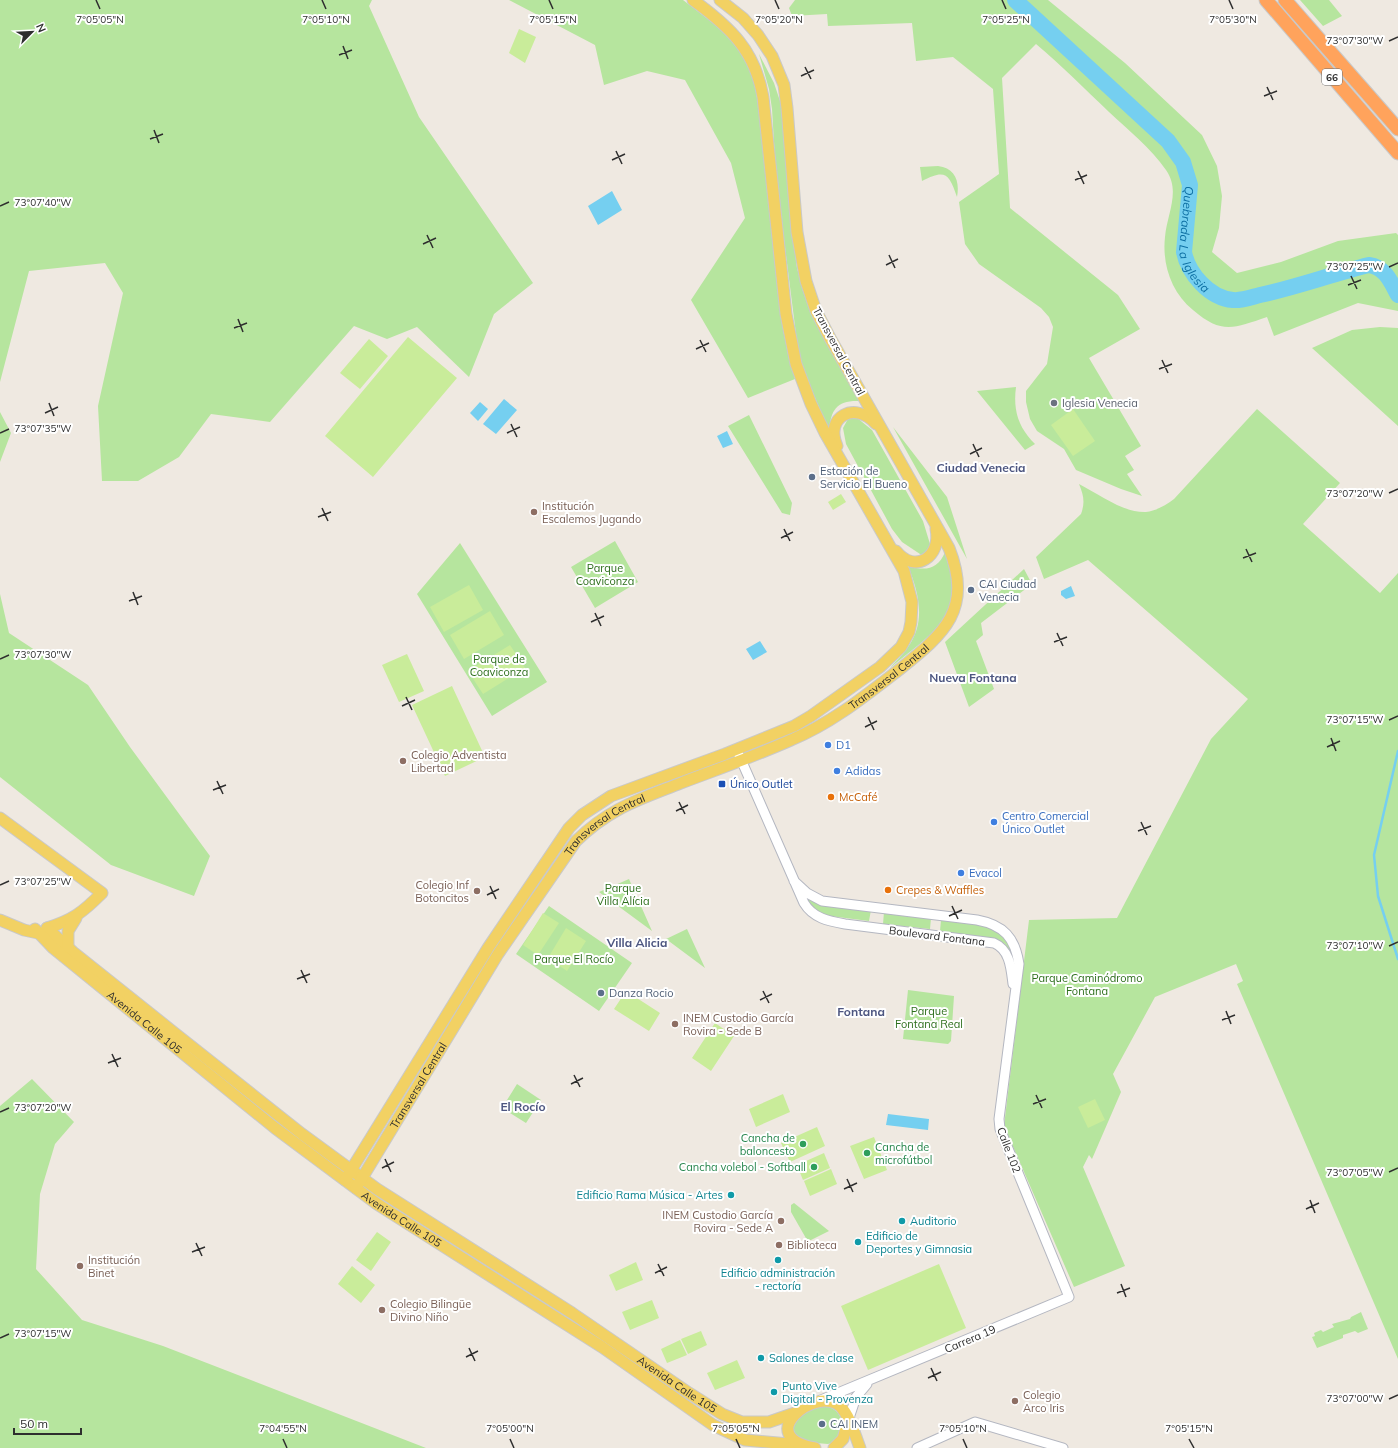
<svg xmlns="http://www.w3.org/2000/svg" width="1398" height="1448" viewBox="0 0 1398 1448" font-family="Mulish,sans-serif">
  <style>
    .green { fill: #b6e59e }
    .pitch { fill: #c9ec9a }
    .water { fill: #75cff0 }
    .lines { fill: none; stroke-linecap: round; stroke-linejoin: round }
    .stream { stroke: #75cff0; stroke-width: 2.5 }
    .river { stroke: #75cff0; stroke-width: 16 }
    .minor-casing { stroke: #b4b7c1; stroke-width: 11 }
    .major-casing { stroke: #c9c9c9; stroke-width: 13 }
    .highway-casing { stroke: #c9c9c9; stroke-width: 15 }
    .minor { stroke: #fff; stroke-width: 9 }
    .major { stroke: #f2d163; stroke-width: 11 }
    .highway { stroke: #ffa35c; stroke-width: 13 }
    .ticks { fill: none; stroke: #2e2e2e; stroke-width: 1.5 }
    .worship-dot { fill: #6b7280; stroke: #fff; stroke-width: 1.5 }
    .service-dot { fill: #5c6f8a; stroke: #fff; stroke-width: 1.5 }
    .education-dot { fill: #8d6e63; stroke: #fff; stroke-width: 1.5 }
    .shop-dot { fill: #3f7fe0; stroke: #fff; stroke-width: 1.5 }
    .transit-dot { fill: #1a4fb4; stroke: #fff; stroke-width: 1.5 }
    .food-dot { fill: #e8710a; stroke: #fff; stroke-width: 1.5 }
    .leisure-dot { fill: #2e9e5b; stroke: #fff; stroke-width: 1.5 }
    .culture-dot { fill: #0f9aa8; stroke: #fff; stroke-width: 1.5 }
    .labels { text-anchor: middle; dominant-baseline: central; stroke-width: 4; stroke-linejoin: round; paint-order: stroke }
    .shield { fill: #fff; stroke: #6d6d6d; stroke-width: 1 }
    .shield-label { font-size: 10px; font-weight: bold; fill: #2e2e2e }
    .street-label { font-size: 11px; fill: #2e2e2e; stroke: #fff }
    .worship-label { font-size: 11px; fill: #5b616d; stroke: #fff; text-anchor: start }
    .service-label { font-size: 11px; fill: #4e5e75; stroke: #fff; text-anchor: start }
    .education-label { font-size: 11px; fill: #785e54; stroke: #fff; text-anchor: start }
    .park-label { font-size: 11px; fill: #2c6e1b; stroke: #fff }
    .shop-label { font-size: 11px; fill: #366cbe; stroke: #fff; text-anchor: start }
    .transit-label { font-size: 11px; fill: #164399; stroke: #fff; text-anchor: start }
    .food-label { font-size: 11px; fill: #c56008; stroke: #fff; text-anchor: start }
    .leisure-label { font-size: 11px; fill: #27864d; stroke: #fff; text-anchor: end }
    .culture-label { font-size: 11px; fill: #0d838f; stroke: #fff; text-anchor: start }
    .water-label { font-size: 12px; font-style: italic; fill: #0d6fa3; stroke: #fff }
    .neighbourhood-label { font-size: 12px; font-weight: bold; fill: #4d5680; stroke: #fff }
    .ticks-label { font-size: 10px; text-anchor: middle; fill: #2e2e2e; stroke: #fff; stroke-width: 4; stroke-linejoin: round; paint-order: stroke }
  </style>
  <rect width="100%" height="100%" fill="#efe9e1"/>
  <path class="green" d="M0,0H372L369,6L419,117L533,283L494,314L469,377L417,327L387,339L354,326L270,422L211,414L179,457L138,481H102L98,406L123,293L105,263L29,271L0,382Z
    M509,0H683L731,37L746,57L754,82L759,108L784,334L795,379L748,398L691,300L745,218L731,163L685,80L647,71L604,85L595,45Z
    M795,0H1048L1125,63L1202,135L1217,166L1222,196L1219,228L1212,252L1237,273L1281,262L1338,241L1396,233L1398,235V311L1358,303L1274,336L1267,317C1234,328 1222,335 1193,310C1171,292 1162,264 1165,237C1167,214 1181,191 1166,170C1151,148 1128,130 1109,112C1085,89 1061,65 1036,44L1002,78L1010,208L1118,295L1140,329L1089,358L1141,446L1125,456L1134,470L1127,474L1142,496L1121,489L1076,470L1064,449L1037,431L1030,419L1026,402V391L1047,364L1053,327L1049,317L1041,308L979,264L965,244L959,202L999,174L993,89L953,57L916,61L912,23L828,26L827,14L792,16L789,8Z
    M1300,0H1329L1342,16L1323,26Z
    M759,54L774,83L781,104L793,239L797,268L803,291L820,330L860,401C837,400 831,409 829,431L803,369L797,342L776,176L772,109L769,89Z
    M938,166C955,168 960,181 957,197C949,173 945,169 922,181L920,167Z
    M1380,327L1398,328V426L1312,348L1352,330Z
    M1016,387C1013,410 1018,427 1035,444L1025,450L977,391Z
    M1257,409L1340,483L1303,524L1380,593L1398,573V1359L1237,984L1243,981L1236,964L1155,997L1113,1074L1121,1092L1092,1159L1089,1155L1083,1167L1125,1266L1074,1287L1004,1126L1029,920L1117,918L1211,739L1248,699L1088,560L1044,579L1036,557L1081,514C1085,503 1084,496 1079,484C1099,494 1123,513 1146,512C1156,511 1166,505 1174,499Z
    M0,412L11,433L0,462Z
    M749,415L792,503L790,515L782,513L728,426Z
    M849,417H856L872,430L923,521L930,544L929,551L923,556L902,542L892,529L846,444L843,428Z
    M893,427L947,497L967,559Z
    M615,541L638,582L595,608L571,567Z
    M460,543L547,682L492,716L417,594Z
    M945,552C970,614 932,633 890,668C896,661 905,653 910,644C926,619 918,591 908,566C925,571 938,570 945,552Z
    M1024,569L1032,584L981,623L983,635L976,641L994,689L969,707L945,642Z
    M0,594L9,633L88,685L130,747L210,856L194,896L111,865L0,777Z
    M629,879L652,931L599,892Z
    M803,896L871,910L869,921L822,915L815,911Z
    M549,906L632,963L599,1011L516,954Z
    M884,912L931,918L930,929L883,924Z
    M941,920C971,924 1009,920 1013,959L1005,944L998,940L940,931Z
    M687,929L705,968L666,939Z
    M908,990L954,996L951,1041L948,1044L903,1039Z
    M32,1079L74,1122L55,1144L40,1194L36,1269L82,1320L163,1346L426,1448H0V1106Z
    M517,1084L541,1100L526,1123L502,1108Z
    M794,1203L829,1231L811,1240H807L791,1212V1205Z
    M1361,1312L1368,1329L1358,1333L1355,1331L1343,1335V1338L1317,1348L1312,1337L1315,1336L1314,1333L1321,1330L1323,1332L1334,1327L1332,1324L1350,1319L1351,1317Z
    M822,1405C836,1408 841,1413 843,1428L834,1442L828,1444L804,1442L797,1437L793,1429C795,1414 810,1411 822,1405Z"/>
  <path class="pitch" d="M519,29L536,37L525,63L509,53Z
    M408,337L457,378L373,477L325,436Z
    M369,339L388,356L360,389L340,373Z
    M1073,409L1095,441L1073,456L1051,425Z
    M841,494L846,502L833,510L828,502Z
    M469,585L483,610L444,632L430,607Z
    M490,611L504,635L464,659L450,635Z
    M510,645L525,668L483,694L468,671Z
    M407,654L424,691L399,702L382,665Z
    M452,686L485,757L445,776L412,705Z
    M543,913L559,923L538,955L523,945Z
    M566,928L586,941L567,971L548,958Z
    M626,991L660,1013L649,1031L614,1009Z
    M715,1023L734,1036L711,1071L692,1058Z
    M783,1094L790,1112L756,1127L749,1109Z
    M1095,1099L1105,1120L1088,1128L1078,1107Z
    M817,1127L825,1146L790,1162L781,1143Z
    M874,1137L887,1170L864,1179L850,1146Z
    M824,1153L830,1168L803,1180L797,1165Z
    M831,1169L837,1184L810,1196L804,1181Z
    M377,1232L391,1242L371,1271L356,1260Z
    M636,1262L643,1280L616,1291L609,1275Z
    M939,1264L966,1328L868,1370L841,1306Z
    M352,1266L375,1285L361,1303L338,1284Z
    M652,1300L659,1318L630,1330L622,1312Z
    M701,1331L707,1345L688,1354L681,1339Z
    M680,1340L687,1355L667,1363L661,1349Z
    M737,1360L745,1378L715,1390L707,1373Z"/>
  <path class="water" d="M612,191L622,210L598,225L588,206Z
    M504,399L517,410L496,434L483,424Z
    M480,402L488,409L478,421L470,413Z
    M727,431L733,444L723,448L717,436Z
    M1071,586L1075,596L1066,599L1061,595V591Z
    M760,641L767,652L753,660L746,649Z
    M888,1114L929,1119L928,1130L886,1125Z"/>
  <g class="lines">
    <path class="stream" d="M1389,278L1398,284
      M1398,751L1374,855L1378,896L1398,959"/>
    <path class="river" id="s1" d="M1015,0L1168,141L1183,162L1190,185L1184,252C1188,273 1209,298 1233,300C1241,301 1252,297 1260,295C1297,287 1332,274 1369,265C1385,267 1391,282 1398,295"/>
    <defs>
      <path id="minor" d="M739,755L804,903C813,918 828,921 845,924L994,943C1010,950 1011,968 1013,984
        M794,881L807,893L822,901L977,920C1004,925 1015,938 1019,964L999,1119L1000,1129L1069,1297L821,1400
        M848,1421L856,1397L867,1384
        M917,1448L975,1422L1063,1448"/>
      <g id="major">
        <path d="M837,446C824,417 855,400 876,424"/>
        <path d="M896,551C915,575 942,556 936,529"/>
        <path d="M0,818L102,893C83,912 73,920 47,928"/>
        <path d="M0,920L24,930L38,933"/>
        <path id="s2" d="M47,928L73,952L172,1031L302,1134L377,1189L572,1313L689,1393L722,1414L742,1422H769L795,1413"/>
        <path id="s3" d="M35,929L53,948L275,1128L377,1204L602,1347L713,1425L745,1440L800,1445"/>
        <path d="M68,947V931L76,918"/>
        <path d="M345,1180L488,948L569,828L582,815L611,796L725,754L794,726L811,716L880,667L901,647L909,632L911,622L912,602L904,571L825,433L811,404L796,364L786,314L763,97C755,50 730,27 693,0"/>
        <path id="s4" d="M356,1188L498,954L576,841C610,808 638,800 681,783C718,769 755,756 791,740C832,723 865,696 900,669C945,633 973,609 949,548L830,338L816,311L806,281L797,232L787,108L784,85L772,56L758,35L743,18L720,0"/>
        <path d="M815,1448C752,1437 815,1385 840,1406C850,1416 855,1435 860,1448"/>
        <path d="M834,1448L843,1439L848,1421"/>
      </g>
      <path id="highway" d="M1266,0L1398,153
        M1285,0L1398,129"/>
    </defs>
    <use href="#minor" class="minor-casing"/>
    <use href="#major" class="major-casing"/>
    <use href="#highway" class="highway-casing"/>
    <use href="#minor" class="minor"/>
    <use href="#major" class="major"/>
    <use href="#highway" class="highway"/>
  </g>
  <path class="ticks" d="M96,0L100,9M322,0L326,9M549,0L553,9M775,0L779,9M1002,0L1006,9M1229,0L1233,9M1389,41L1398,37M343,46L348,59M339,55L352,50M805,67L811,79M801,76L814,70M1267,87L1273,100M1264,96L1277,91M154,130L159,143M150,139L163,134M616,151L622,164M612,160L625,154M1078,171L1084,184M1075,180L1087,175M0,206L9,202M427,235L433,248M423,244L436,238M889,255L895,268M886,265L898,259M1389,267L1398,263M1351,276L1357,289M1348,285L1361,280M238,319L243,332M234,328L247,323M700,340L706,352M696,349L709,343M1162,360L1168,373M1159,369L1172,364M49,403L54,416M45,413L58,407M511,424L517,437M0,433L9,429M507,433L520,427M973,444L979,457M970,454L982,448M1389,493L1398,489M322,508L328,521M318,517L331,512M784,529L790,541M781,538L793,532M1246,549L1252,562M1243,558L1256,553M133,592L138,605M129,601L142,596M595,613L601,626M591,622L604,616M1057,633L1063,646M1054,642L1067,637M0,659L9,655M406,697L412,710M402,706L415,700M868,717L874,730M1389,720L1398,716M865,727L877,721M1331,738L1336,751M1327,747L1340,741M217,781L223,794M213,790L226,785M679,802L685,814M676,811L688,805M1141,822L1147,835M1138,831L1151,826M0,885L9,881M490,886L496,899M487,895L499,889M952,906L958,919M949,916L962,910M1389,946L1398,942M301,970L307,983M297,979L310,974M763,991L769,1003M760,1000L772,994M1226,1011L1231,1024M1222,1020L1235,1015M112,1054L118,1067M108,1063L121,1058M574,1075L580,1087M571,1084L583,1078M1036,1095L1042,1108M1033,1104L1046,1099M0,1112L9,1108M385,1159L391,1172M382,1168L394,1162M1389,1172L1398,1168M847,1179L853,1192M844,1189L857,1183M1310,1200L1315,1213M1306,1209L1319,1203M196,1243L202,1256M192,1252L205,1247M658,1264L664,1276M655,1273L667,1267M1121,1284L1126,1297M1117,1293L1130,1288M0,1338L9,1334M469,1348L475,1361M466,1357L478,1351M931,1368L937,1381M928,1378L941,1372M1389,1399L1398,1395M283,1439L287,1448M510,1439L514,1448M736,1439L740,1448M963,1439L967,1448M1189,1439L1194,1448"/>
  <circle class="worship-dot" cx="1054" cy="403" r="4"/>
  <g class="service-dot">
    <circle cx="812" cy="477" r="4"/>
    <circle cx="971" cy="590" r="4"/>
    <circle cx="601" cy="993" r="4"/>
    <circle cx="822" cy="1424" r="4"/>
  </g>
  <g class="education-dot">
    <circle cx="534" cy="512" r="4"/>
    <circle cx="403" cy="761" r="4"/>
    <circle cx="477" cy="891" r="4"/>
    <circle cx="675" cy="1024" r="4"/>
    <circle cx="781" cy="1221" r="4"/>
    <circle cx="779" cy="1245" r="4"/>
    <circle cx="80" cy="1266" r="4"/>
    <circle cx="382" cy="1310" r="4"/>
    <circle cx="1015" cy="1401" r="4"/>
  </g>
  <g class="shop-dot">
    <circle cx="828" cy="745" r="4"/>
    <circle cx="837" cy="771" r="4"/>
    <circle cx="994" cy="822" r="4"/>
    <circle cx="961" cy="873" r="4"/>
  </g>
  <rect class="transit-dot" x="718" y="780" width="8" height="8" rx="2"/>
  <g class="food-dot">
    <circle cx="831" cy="797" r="4"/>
    <circle cx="888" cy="890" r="4"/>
  </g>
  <g class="leisure-dot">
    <circle cx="803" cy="1144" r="4"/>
    <circle cx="867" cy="1153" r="4"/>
    <circle cx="814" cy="1167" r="4"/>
  </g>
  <g class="culture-dot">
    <circle cx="731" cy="1195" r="4"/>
    <circle cx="902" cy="1221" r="4"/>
    <circle cx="858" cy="1242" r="4"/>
    <circle cx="778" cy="1260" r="4"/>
    <circle cx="761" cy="1358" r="4"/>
    <circle cx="774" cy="1392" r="4"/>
  </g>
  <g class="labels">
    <rect class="shield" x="1322" y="69" width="20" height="16" rx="3"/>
    <g class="shield-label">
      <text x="1332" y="77">66</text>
    </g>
    <g class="street-label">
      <text transform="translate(839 351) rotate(62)">Transversal Central</text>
      <text stroke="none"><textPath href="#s4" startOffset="767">Transversal Central</textPath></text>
      <text stroke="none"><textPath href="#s4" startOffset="444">Transversal Central</textPath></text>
      <text transform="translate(937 936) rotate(7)">Boulevard Fontana</text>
      <text stroke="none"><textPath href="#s3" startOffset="144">Avenida Calle 105</textPath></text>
      <text stroke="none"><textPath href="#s4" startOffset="120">Transversal Central</textPath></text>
      <text transform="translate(1009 1150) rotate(69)">Calle 102</text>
      <text stroke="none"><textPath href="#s3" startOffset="468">Avenida Calle 105</textPath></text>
      <text transform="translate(970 1339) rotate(-23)">Carrera 19</text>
      <text stroke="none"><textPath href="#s2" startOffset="779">Avenida Calle 105</textPath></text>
    </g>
    <g class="worship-label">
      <text x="1062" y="403">Iglesia Venecia</text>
    </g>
    <g class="service-label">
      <text x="820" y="471">Estación de<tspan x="820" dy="13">Servicio El Bueno</tspan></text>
      <text x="979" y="584">CAI Ciudad<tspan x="979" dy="13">Venecia</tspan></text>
      <text x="609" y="993">Danza Rocio</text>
      <text x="830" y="1424">CAI INEM</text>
    </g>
    <g class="education-label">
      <text x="542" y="506">Institución<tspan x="542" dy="13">Escalemos Jugando</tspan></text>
      <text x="411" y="755">Colegio Adventista<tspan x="411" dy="13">Libertad</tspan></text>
      <text x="469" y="885" text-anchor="end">Colegio Inf<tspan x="469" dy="13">Botoncitos</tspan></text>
      <text x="683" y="1018">INEM Custodio García<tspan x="683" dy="13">Rovira - Sede B</tspan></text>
      <text x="773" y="1215" text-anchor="end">INEM Custodio García<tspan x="773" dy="13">Rovira - Sede A</tspan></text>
      <text x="787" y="1245">Biblioteca</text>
      <text x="88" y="1260">Institución<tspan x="88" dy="13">Binet</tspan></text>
      <text x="390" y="1304">Colegio Bilingüe<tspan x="390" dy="13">Divino Niño</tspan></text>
      <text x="1023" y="1395">Colegio<tspan x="1023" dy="13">Arco Iris</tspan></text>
    </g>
    <g class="park-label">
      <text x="605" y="568">Parque<tspan x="605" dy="13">Coaviconza</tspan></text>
      <text x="499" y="659">Parque de<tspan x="499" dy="13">Coaviconza</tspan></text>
      <text x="623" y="888">Parque<tspan x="623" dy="13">Villa Alícia</tspan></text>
      <text x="574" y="959">Parque El Rocío</text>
      <text x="1087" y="978">Parque Caminódromo<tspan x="1087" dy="13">Fontana</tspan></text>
      <text x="929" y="1011">Parque<tspan x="929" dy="13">Fontana Real</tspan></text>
    </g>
    <g class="shop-label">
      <text x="836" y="745">D1</text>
      <text x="845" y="771">Adidas</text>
      <text x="1002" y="816">Centro Comercial<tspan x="1002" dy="13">Único Outlet</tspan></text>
      <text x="969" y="873">Evacol</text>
    </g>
    <g class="transit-label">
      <text x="730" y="784">Único Outlet</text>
    </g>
    <g class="food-label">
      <text x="839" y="797">McCafé</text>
      <text x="896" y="890">Crepes &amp; Waffles</text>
    </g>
    <g class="leisure-label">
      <text x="795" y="1138">Cancha de<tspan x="795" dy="13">baloncesto</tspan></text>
      <text x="875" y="1147" text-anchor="start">Cancha de<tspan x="875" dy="13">microfútbol</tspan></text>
      <text x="806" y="1167">Cancha volebol - Softball</text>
    </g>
    <g class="culture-label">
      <text x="723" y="1195" text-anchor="end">Edificio Rama Música - Artes</text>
      <text x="910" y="1221">Auditorio</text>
      <text x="866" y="1236">Edificio de<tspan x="866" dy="13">Deportes y Gimnasia</tspan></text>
      <text x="778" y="1273" text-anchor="middle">Edificio administración<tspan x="778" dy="13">- rectoría</tspan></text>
      <text x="769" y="1358">Salones de clase</text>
      <text x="782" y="1386">Punto Vive<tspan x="782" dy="13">Digital - Provenza</tspan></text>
    </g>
    <g class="water-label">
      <text stroke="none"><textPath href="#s1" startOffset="315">Quebrada La Iglesia</textPath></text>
    </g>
    <g class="neighbourhood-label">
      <text x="981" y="467">Ciudad Venecia</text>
      <text x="973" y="677">Nueva Fontana</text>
      <text x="637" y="942">Villa Alicia</text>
      <text x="861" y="1011">Fontana</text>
      <text x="523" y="1106">El Rocío</text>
    </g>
  </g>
  <g class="ticks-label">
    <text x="100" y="23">7°05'05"N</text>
    <text x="326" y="23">7°05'10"N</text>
    <text x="553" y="23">7°05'15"N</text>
    <text x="1006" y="23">7°05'25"N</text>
    <text x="1233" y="23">7°05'30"N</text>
    <text x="779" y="23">7°05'20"N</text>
    <text x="1355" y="44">73°07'30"W</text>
    <text x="43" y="206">73°07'40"W</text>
    <text x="1355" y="270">73°07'25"W</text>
    <text x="43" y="432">73°07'35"W</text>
    <text x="1355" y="497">73°07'20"W</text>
    <text x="43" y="658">73°07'30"W</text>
    <text x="1355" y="723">73°07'15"W</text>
    <text x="43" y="885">73°07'25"W</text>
    <text x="1355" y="949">73°07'10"W</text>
    <text x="43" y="1111">73°07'20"W</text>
    <text x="1355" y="1176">73°07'05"W</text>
    <text x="43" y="1337">73°07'15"W</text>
    <text x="1355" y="1402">73°07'00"W</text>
    <text x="283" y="1432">7°04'55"N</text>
    <text x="510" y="1432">7°05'00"N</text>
    <text x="736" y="1432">7°05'05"N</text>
    <text x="963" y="1432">7°05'10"N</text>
    <text x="1189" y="1432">7°05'15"N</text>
  </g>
  <g transform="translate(32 32) rotate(66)" stroke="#ffffff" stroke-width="3" paint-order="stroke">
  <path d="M0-3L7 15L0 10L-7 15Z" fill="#2e2e2e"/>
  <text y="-6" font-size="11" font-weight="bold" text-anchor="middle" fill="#2e2e2e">N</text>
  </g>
  <path d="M14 1428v6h67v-6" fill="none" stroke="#2e2e2e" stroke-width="2"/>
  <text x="20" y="1428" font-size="12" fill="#2e2e2e" stroke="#ffffff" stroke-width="3" paint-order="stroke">50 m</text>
</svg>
